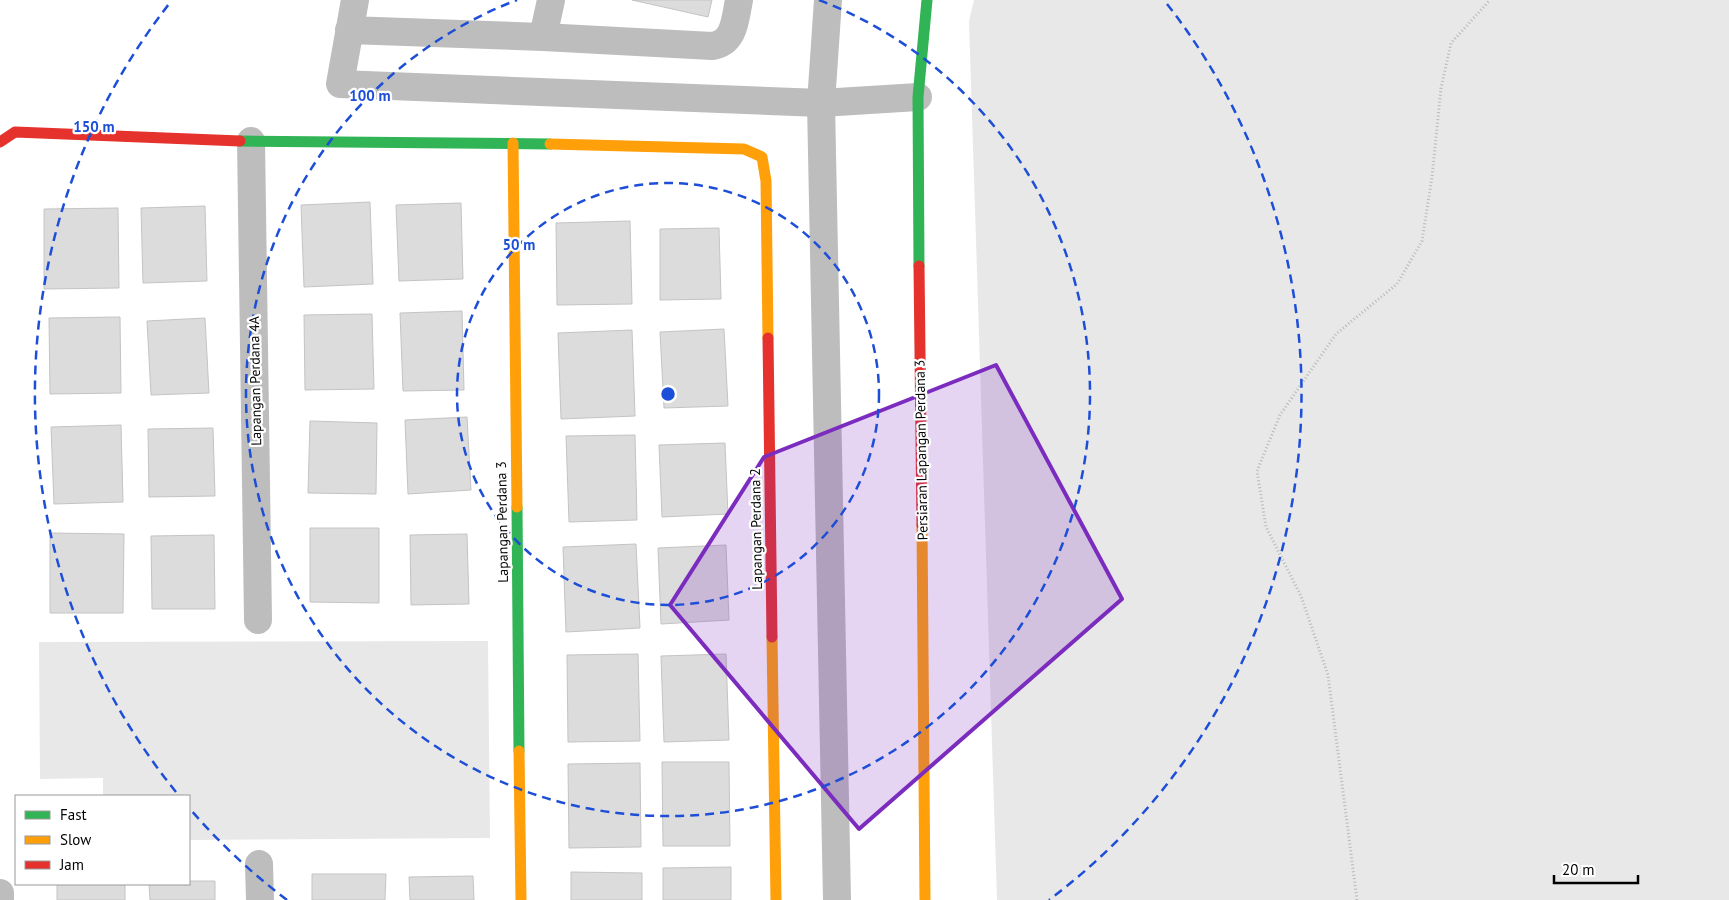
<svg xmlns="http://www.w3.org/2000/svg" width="1729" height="900" viewBox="0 0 1729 900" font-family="'PT Sans',sans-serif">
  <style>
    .green { fill: #e8e8e8 }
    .building { fill: #dcdcdc; stroke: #c4c4c4 }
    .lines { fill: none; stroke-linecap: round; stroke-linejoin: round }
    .path { stroke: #b8b8b8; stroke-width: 3; stroke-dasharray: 1 2.5; stroke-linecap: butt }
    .street { stroke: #bdbdbd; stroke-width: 28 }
    .fast { stroke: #30b455; stroke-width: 11 }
    .slow { stroke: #ff9f0a; stroke-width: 11 }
    .jam { stroke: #e5322d; stroke-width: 11 }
    .marked { fill: #7b2cbf; fill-opacity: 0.2; stroke: #7b2cbf; stroke-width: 4; stroke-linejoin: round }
    .ring { fill: none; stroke: #1d4ed8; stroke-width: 2.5; stroke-dasharray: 9 6 }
    .labels { text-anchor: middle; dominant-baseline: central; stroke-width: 4.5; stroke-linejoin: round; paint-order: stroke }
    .street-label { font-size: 14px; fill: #000; stroke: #fff }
    .centre { fill: #1d4ed8; stroke: #fff; stroke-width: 2.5 }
    .ring-label { font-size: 15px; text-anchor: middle; font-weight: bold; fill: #1d4ed8; stroke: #fff; stroke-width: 4.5; stroke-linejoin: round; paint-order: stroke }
  </style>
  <rect width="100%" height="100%" fill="#fff"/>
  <path class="green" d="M974,0H1729V900H997L969,21Z
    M488,641L490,838L189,840V796H103V778L40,779L39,642Z"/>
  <path class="building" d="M632,0H712L708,17Z
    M370,202L373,284L304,287L301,205Z
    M461,203L463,279L399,281L396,205Z
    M205,206L207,281L143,283L141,208Z
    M118,208L119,288L44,289V209Z
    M630,221L632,304L557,305L556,223Z
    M719,228L721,299L660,300V229Z
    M462,311L464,390L403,391L400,313Z
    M372,314L374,389L305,390L304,315Z
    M120,317L121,393L50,394L49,318Z
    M205,318L209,393L151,395L147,321Z
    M724,329L728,406L664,408L660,332Z
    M632,330L635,416L561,419L558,333Z
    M467,417L471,490L408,494L405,420Z
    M310,421L377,423L376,494L308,493Z
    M121,425L123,502L54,504L51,427Z
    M213,428L215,496L149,497L148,429Z
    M635,435L637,520L569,522L566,436Z
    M725,443L728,514L662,517L659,445Z
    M310,528H379V603L310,602Z
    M50,533L124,534L123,613H50Z
    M467,534L469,604L411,605L410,535Z
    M214,535L215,609H152L151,536Z
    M636,544L640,628L566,632L563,547Z
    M726,545L729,620L661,624L658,548Z
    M638,654L640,741L568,742L567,655Z
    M726,654L729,740L664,742L661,656Z
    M662,762H729L730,846H663Z
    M640,763L641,847L569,848L568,764Z
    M731,867V900H663V868Z
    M571,872L642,873V900H571Z
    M312,874H386L385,900H312Z
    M473,876L474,900H410L409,877Z
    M189,881H215V900H150L149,884H189Z
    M57,884H125V900H57Z"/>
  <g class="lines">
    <path class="path" d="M1357,900L1328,675L1301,596L1266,527L1257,471L1280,415L1336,334L1397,284L1422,241L1432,177L1441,88L1451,43L1490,0"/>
    <path class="street" d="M355,0L340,84L821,103L918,97
      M828,0L821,103L837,900
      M349,30L543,37L712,46C735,43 735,19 739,0
      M543,37L551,0
      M251,141L258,620
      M259,864L260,900
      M0,893V900"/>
    <path class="fast" d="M240,141L550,144
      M919,266L918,97L927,0
      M517,507L519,751"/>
    <path class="slow" d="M513,143L517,507
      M550,144L744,149L762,157L766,181L768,338
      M922,525L925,900
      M772,637L776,900
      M519,751L521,900"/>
    <path class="jam" d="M0,142L15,132L240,141
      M919,266L922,525
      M768,338L772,637"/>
  </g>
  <path class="marked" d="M996,365L1122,599L859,829L670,605L764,457Z"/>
  <g class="ring">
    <circle cx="668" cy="394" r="211"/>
    <path d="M819 0A422 422 0 1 1 517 0"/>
    <path d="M287 900A633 633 0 0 1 190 809M176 792A633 633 0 0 1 169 4M1167 4A633 633 0 0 1 1049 900"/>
  </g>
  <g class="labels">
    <g class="street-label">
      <text transform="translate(255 381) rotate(-91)">Lapangan Perdana 4A</text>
      <text transform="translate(921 450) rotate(-91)">Persiaran Lapangan Perdana 3</text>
      <text transform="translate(502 522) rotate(-91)">Lapangan Perdana 3</text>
      <text transform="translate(756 529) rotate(-91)">Lapangan Perdana 2</text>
    </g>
  </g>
  <circle cx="668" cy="394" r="8" class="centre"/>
  <g class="ring-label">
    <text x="370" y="101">100 m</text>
    <text x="94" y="132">150 m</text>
    <text x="519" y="250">50 m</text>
  </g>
  <rect x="15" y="795" width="175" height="90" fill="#ffffff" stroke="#999999"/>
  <rect x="25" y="811" width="25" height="8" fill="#30b455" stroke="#999999"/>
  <text x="60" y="820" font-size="15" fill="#000000">Fast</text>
  <rect x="25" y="836" width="25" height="8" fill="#ff9f0a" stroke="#999999"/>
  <text x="60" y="845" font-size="15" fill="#000000">Slow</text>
  <rect x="25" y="861" width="25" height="8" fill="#e5322d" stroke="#999999"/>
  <text x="60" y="870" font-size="15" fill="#000000">Jam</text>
  <path d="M1554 875v8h84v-8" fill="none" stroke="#000000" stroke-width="2.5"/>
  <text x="1562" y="875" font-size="15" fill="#000000" stroke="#ffffff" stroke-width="4" paint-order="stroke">20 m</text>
</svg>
